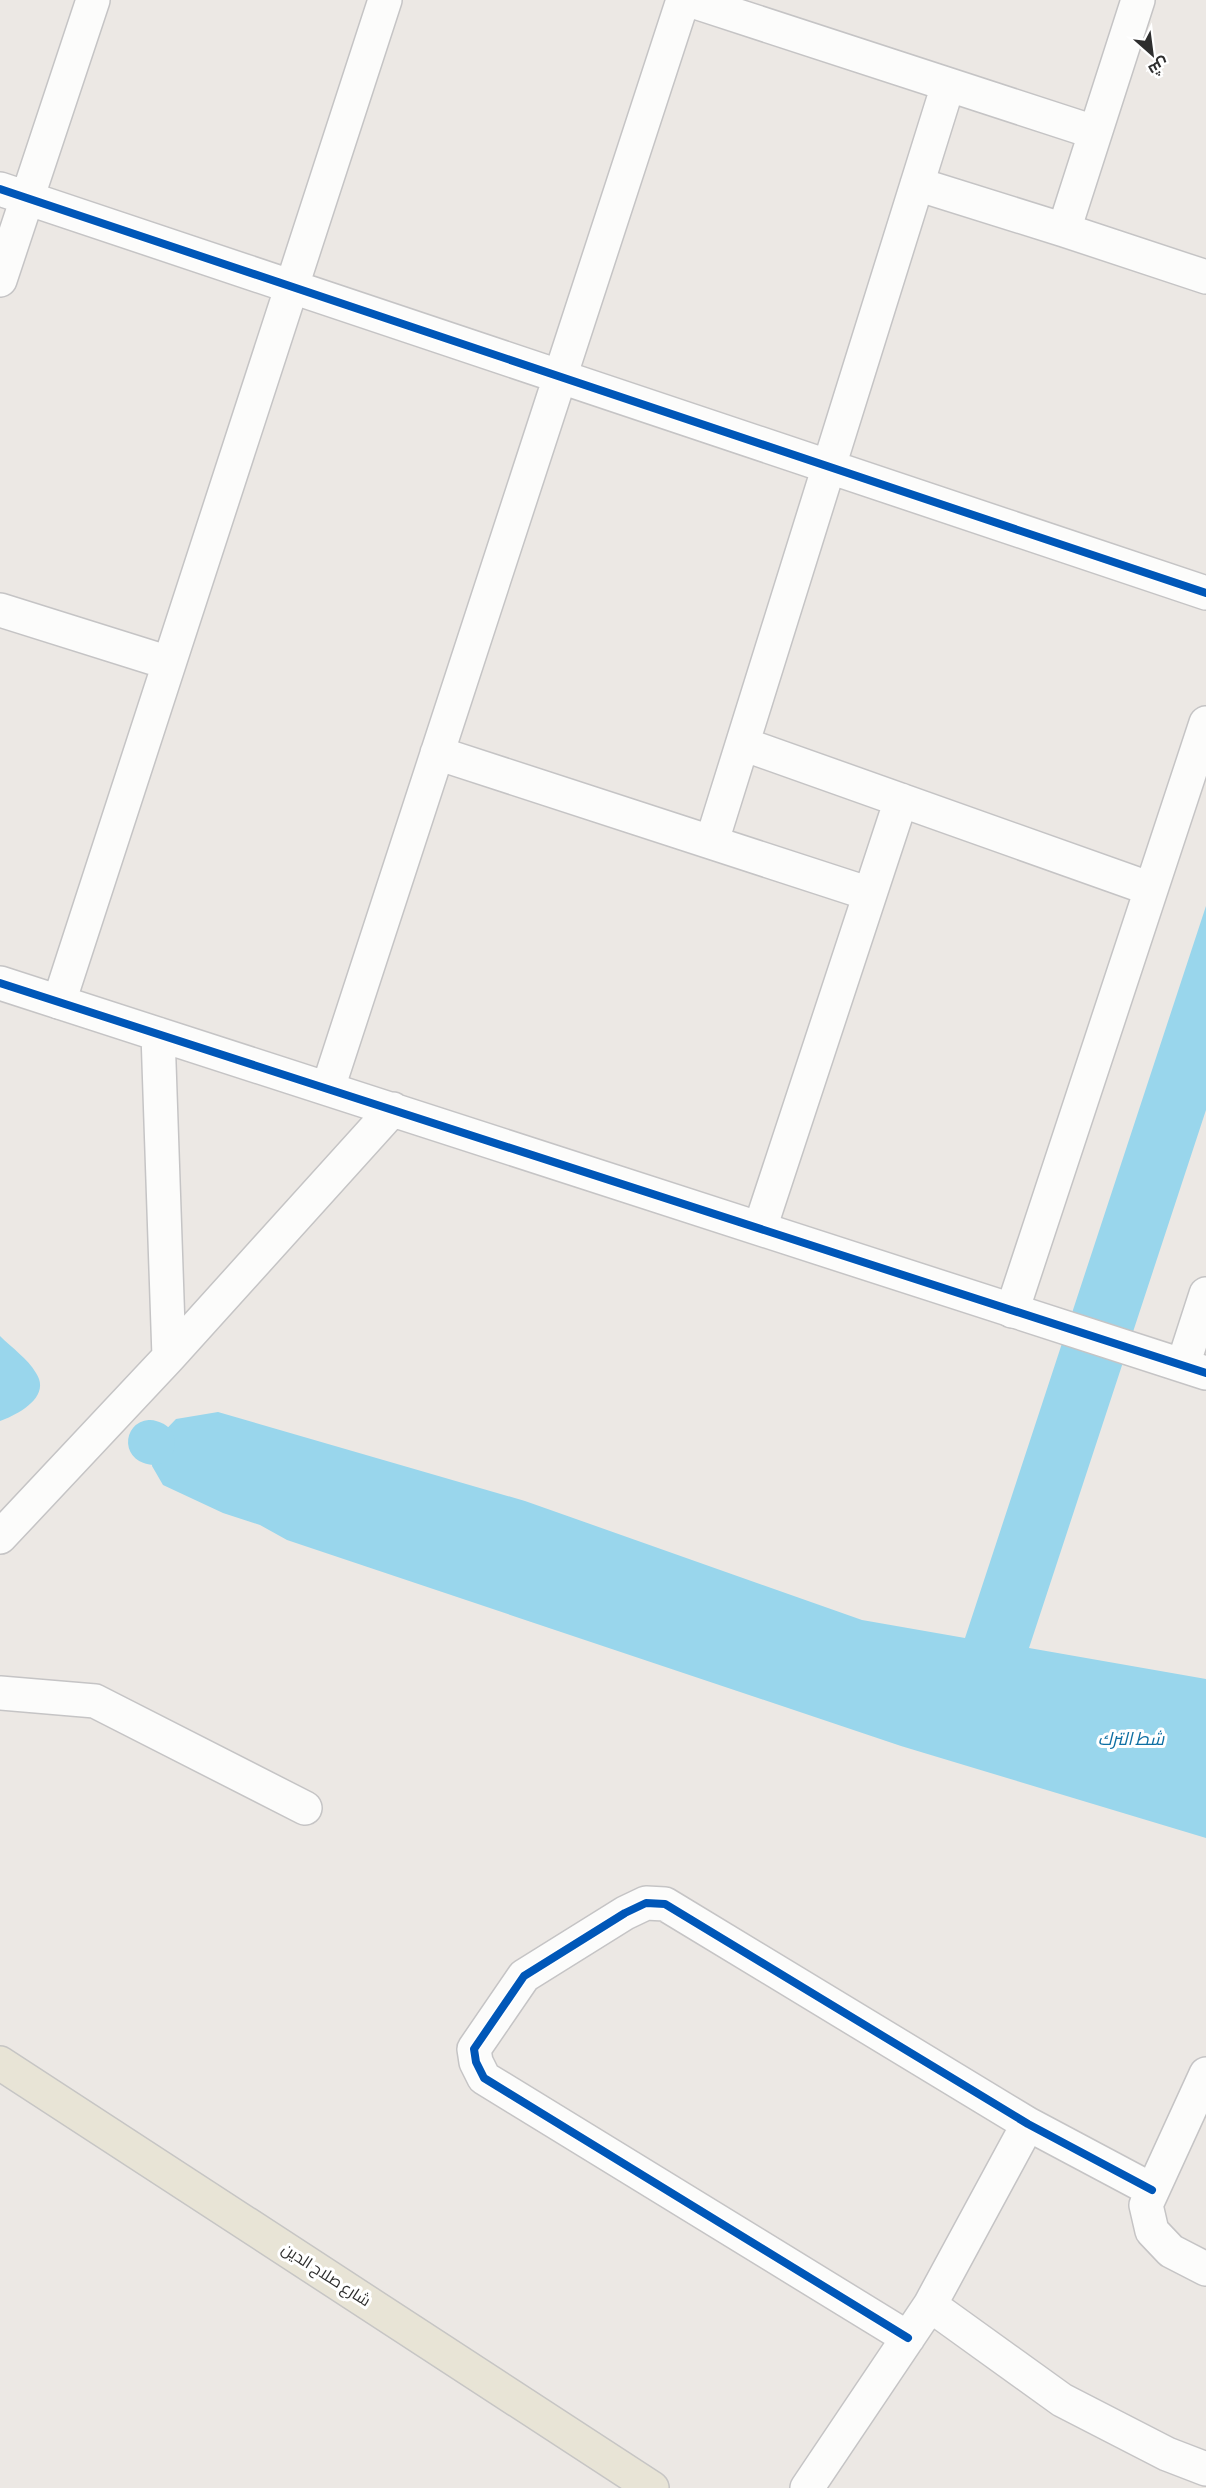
<svg xmlns="http://www.w3.org/2000/svg" width="1206" height="2488" viewBox="0 0 1206 2488" font-family="'Alegreya Sans',Cairo,sans-serif">
  <style>
    .water { fill: #99d6ec }
    .lines { fill: none; stroke-linecap: round; stroke-linejoin: round }
    .canal { stroke: #99d6ec; stroke-width: 44 }
    .minor-casing { stroke: #c5c4c5; stroke-width: 36 }
    .tertiary-casing { stroke: #c5c4c5; stroke-width: 36 }
    .primary-casing { stroke: #c6c5c4; stroke-width: 36 }
    .minor { stroke: #fcfcfb; stroke-width: 33 }
    .tertiary { stroke: #fcfcfb; stroke-width: 33 }
    .primary { stroke: #e8e4d6; stroke-width: 33 }
    .cycleway-casing { stroke: #fff; stroke-width: 11 }
    .cycleway { stroke: #0057b8; stroke-width: 8 }
    .labels { text-anchor: middle; dominant-baseline: central; stroke-width: 6; stroke-linejoin: round; paint-order: stroke }
    .street-label { font-size: 16px; fill: #2e2e2e; stroke: #fff }
    .water-label { font-size: 18px; font-style: italic; fill: #0d6fa3; stroke: #fff }
  </style>
  <rect width="100%" height="100%" fill="#ece8e4"/>
  <path class="water" d="M1206,906V1110L1029,1648L1206,1679V1838L901,1746L287,1540L260,1525L223,1513L163,1485L152,1466L153,1443L176,1419L218,1412L525,1501L862,1620L965,1638Z
    M0,1336C11,1347 28,1359 36,1373C52,1397 17,1415 0,1421Z"/>
  <g class="lines">
    <path class="canal" d="M150,1442L153,1443"/>
    <defs>
      <path id="minor" d="M689,0L1094,132
        M917,184L1064,230L1206,277
        M0,189L1206,593
        M1064,230L1138,0
        M0,280L93,0
        M0,610L169,663
        M743,744L1151,889
        M437,753L870,894
        M712,841L948,85
        M59,1002L385,0
        M328,1088L683,0
        M760,1228L901,800
        M1012,1311L1206,723
        M0,1693L95,1701L305,1808
        M1206,2074L1146,2205L1152,2231L1171,2251L1206,2269
        M930,2305L1062,2400L1167,2454L1206,2469
        M908,2338L484,2078L476,2062L474,2049L524,1976L625,1913L646,1903L665,1904L1028,2124L1152,2190
        M807,2488L930,2305L1028,2124"/>
      <path id="tertiary" d="M0,983L1206,1373
        M158,1034L169,1357
        M1183,1365L1206,1294
        M0,1537L169,1357L393,1109"/>
      <path id="primary" d="M0,2063L652,2488"/>
    </defs>
    <use href="#minor" class="minor-casing"/>
    <use href="#tertiary" class="tertiary-casing"/>
    <use href="#primary" class="primary-casing"/>
    <use href="#minor" class="minor"/>
    <use href="#tertiary" class="tertiary"/>
    <use href="#primary" class="primary"/>
    <defs>
      <path id="cycleway" d="M0,189L1206,593
        M0,983L1206,1373
        M908,2338L484,2078L476,2062L474,2049L524,1976L625,1913L646,1903L665,1904L1028,2124L1152,2190"/>
    </defs>
    <use href="#cycleway" class="cycleway-casing"/>
    <use href="#cycleway" class="cycleway"/>
  </g>
  <g class="labels">
    <g class="street-label">
      <text transform="translate(326 2275) rotate(33)">شارع صلاح الدين</text>
    </g>
    <g class="water-label">
      <text x="1131" y="1740">شط الترك</text>
    </g>
  </g>
  <g transform="translate(1152 54) rotate(152)" stroke="#ffffff" stroke-width="4.5" paint-order="stroke">
  <path d="M0-4.5L10 22L0 15L-10 22Z" fill="#2e2e2e"/>
  <text y="-9" font-size="16" font-weight="bold" text-anchor="middle" fill="#2e2e2e">ش</text>
  </g>
</svg>
